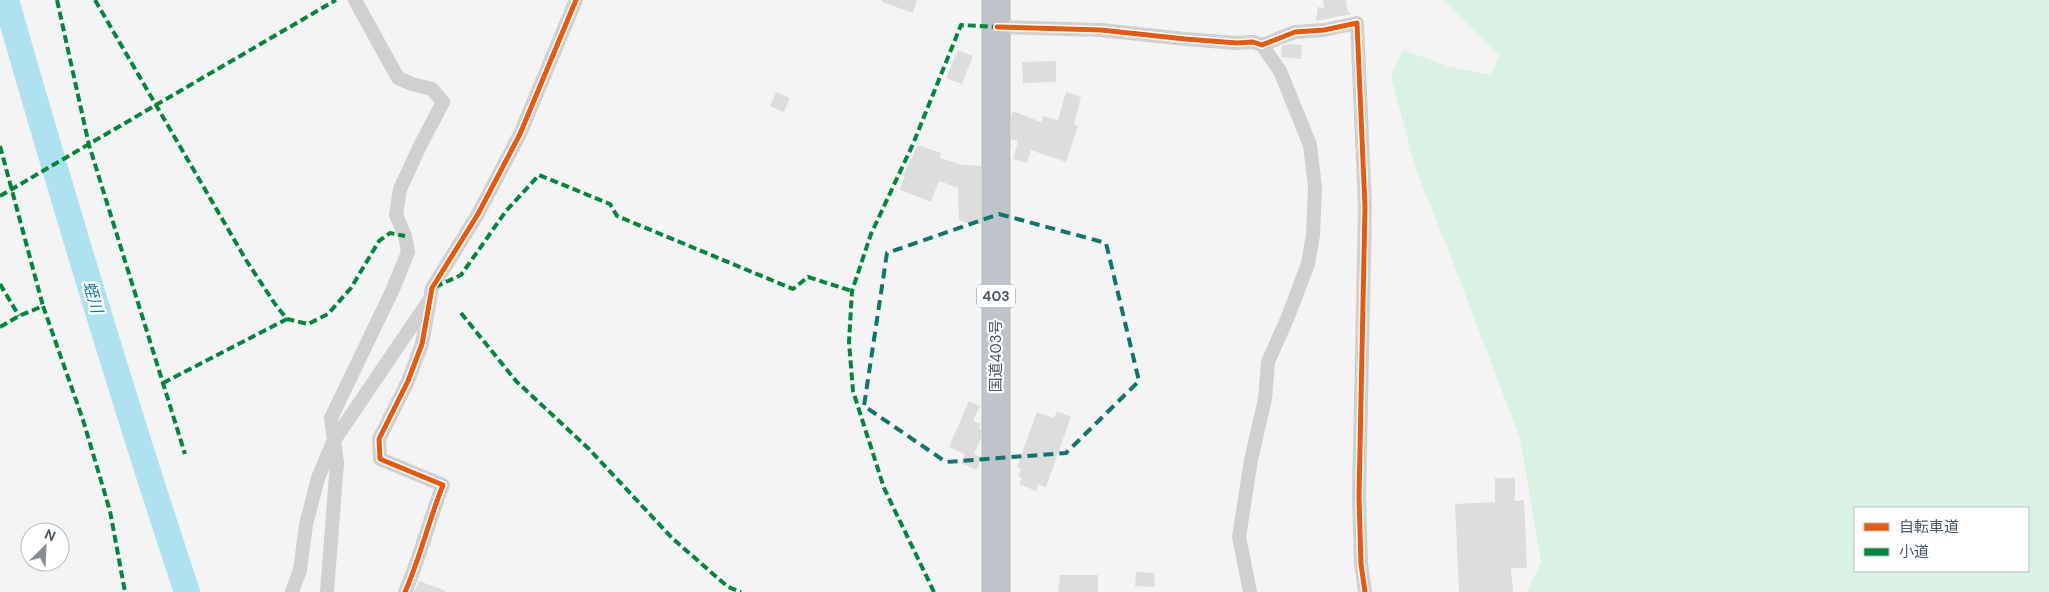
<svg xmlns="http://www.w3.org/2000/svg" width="2049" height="592" viewBox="0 0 2049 592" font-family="'DM Sans','Noto Sans JP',sans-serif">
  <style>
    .green { fill: #d9f2e3; fill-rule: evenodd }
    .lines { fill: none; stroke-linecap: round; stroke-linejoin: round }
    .river { stroke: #aee2f0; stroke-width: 26 }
    .building { fill: #ddddde }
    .highway-casing { stroke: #b9bec3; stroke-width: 29 }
    .street { stroke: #ced0d2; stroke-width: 14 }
    .highway { stroke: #bec4c9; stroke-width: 26 }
    .quiet { stroke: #00873e; stroke-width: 4; stroke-dasharray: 8 4; stroke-linecap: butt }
    .cycleway-casing { stroke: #fff; stroke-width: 8 }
    .cycleway { stroke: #e8590c; stroke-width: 5 }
    .marked { fill: none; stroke: #0f766e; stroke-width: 4; stroke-dasharray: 10 6; stroke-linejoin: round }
    .labels { text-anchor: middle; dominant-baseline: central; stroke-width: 4.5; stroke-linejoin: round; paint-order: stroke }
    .shield { fill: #fff; stroke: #808990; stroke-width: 1 }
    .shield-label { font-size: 14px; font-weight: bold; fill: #4a5661 }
    .street-label { font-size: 15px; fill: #4a5661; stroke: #fff }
    .water-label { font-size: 16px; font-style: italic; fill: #0c7c9b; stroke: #fff }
  </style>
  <rect width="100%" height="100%" fill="#f4f4f4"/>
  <path class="green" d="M1443,0H2049V592H1527L1541,562L1520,439L1456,270L1415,167L1391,76L1403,50L1451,67L1491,75L1499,56ZM1855,508H2028V571H1855Z"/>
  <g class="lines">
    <path class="river" d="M6,0C63,199 122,396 187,592"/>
  </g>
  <path class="building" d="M882,0H917L913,13L882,2Z
    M1323,0H1346L1348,12L1351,13V14L1316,21L1318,7L1324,8Z
    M1289,44L1302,45L1301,59L1281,57L1282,46Z
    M958,50L973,56L962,84L946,78Z
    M1056,61V82L1023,83L1022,62Z
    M776,92L790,98L784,112L770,106Z
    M1066,92L1081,97L1074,124L1078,126L1066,162L1031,150L1027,163L1013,159L1018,141L1011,139V116L1013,111L1041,122L1043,116L1058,120Z
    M918,145L941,153L940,158L962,165L981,166V224H969L959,220L958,188L939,181L931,202L900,190L905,176L903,175Z
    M969,401L980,406L973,421L981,424L979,428L981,429V438L974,454L981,457L977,470L961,463L965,454L949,447Z
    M1057,411L1071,417L1046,487L1038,484L1036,491L1019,484L1022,478L1018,476L1021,469L1017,467L1037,412L1054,418Z
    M1495,478H1515V501L1524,500L1527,568H1511L1513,592H1459L1455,504L1495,502Z
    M1136,572L1154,573L1155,587L1135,586Z
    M1060,575H1098V592H1058Z
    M419,581L446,591V592H414Z"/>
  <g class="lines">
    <defs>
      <path id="highway" d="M996,0V592"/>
    </defs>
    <use href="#highway" class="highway-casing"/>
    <path class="street" d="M997,27L1101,30L1185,39L1237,43L1253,42L1262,45L1295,32L1324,30L1357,23L1365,207L1359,497L1361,564L1365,592
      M292,592L300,570L306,525L318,478L333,442L428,302
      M327,592L337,463L331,418L393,289L408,252L405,236L396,215L400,189L420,146L443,102L432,89L412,84L398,78L355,0
      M405,592C420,558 429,520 443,485L380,459L379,439L408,381L422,344L432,288L478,214L520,134L576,0
      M1250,592L1239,537L1251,460L1265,399L1268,362L1287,319L1308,264L1313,235L1315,187L1310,145L1280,71L1262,45"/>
    <use href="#highway" class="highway"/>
    <path class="quiet" d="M57,0L89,145L185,454
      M95,0L246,260L275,304L287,319L308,324L328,314L351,288L379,241L390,233L405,236
      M0,146L43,306
      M0,196L336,0
      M0,284L19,316
      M435,287L461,275L506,211L539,175L610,204L617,216L793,289L808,277L852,291
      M461,313L516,381L589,449L672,538L728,587L741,592
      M0,327L19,316L43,306L83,420L110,511L125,592
      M163,383L287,319
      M934,592L884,488L853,391L849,342L852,291L871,234L913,144L961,25L997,27"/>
    <defs>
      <path id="cycleway" d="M997,27L1101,30L1185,39L1237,43L1253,42L1262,45L1295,32L1324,30L1357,23L1365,207L1359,497L1361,564L1365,592
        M405,592C420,558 429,520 443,485L380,459L379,439L408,381L422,344L432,288L478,214L520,134L576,0"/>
    </defs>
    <use href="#cycleway" class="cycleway-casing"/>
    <use href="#cycleway" class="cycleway"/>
  </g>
  <path class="marked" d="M999,214L1106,243L1139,381L1066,453L946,462L864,406L887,253Z"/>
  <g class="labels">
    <rect class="shield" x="977" y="284.5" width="38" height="23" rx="4"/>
    <g class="shield-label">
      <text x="996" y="296">403</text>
    </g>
    <g class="street-label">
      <text transform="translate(996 356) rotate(-90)">国道403号</text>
    </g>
    <g class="water-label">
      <text transform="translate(93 297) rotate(74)">蛭川</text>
    </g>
  </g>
  <rect x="1854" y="507" width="175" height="65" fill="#ffffff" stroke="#b7bbc0"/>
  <rect x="1864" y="523" width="25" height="8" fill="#e8590c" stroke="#b7bbc0"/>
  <text x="1899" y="532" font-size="15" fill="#4a5661">自転車道</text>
  <rect x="1864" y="548" width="25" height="8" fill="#00873e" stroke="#b7bbc0"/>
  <text x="1899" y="557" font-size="15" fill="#4a5661">小道</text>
  <g transform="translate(45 547) rotate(24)"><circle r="24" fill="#ffffff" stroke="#b7bbc0"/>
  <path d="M0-4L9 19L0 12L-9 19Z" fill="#868d94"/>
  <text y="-8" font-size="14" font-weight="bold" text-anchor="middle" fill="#4a5661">N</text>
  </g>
</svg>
